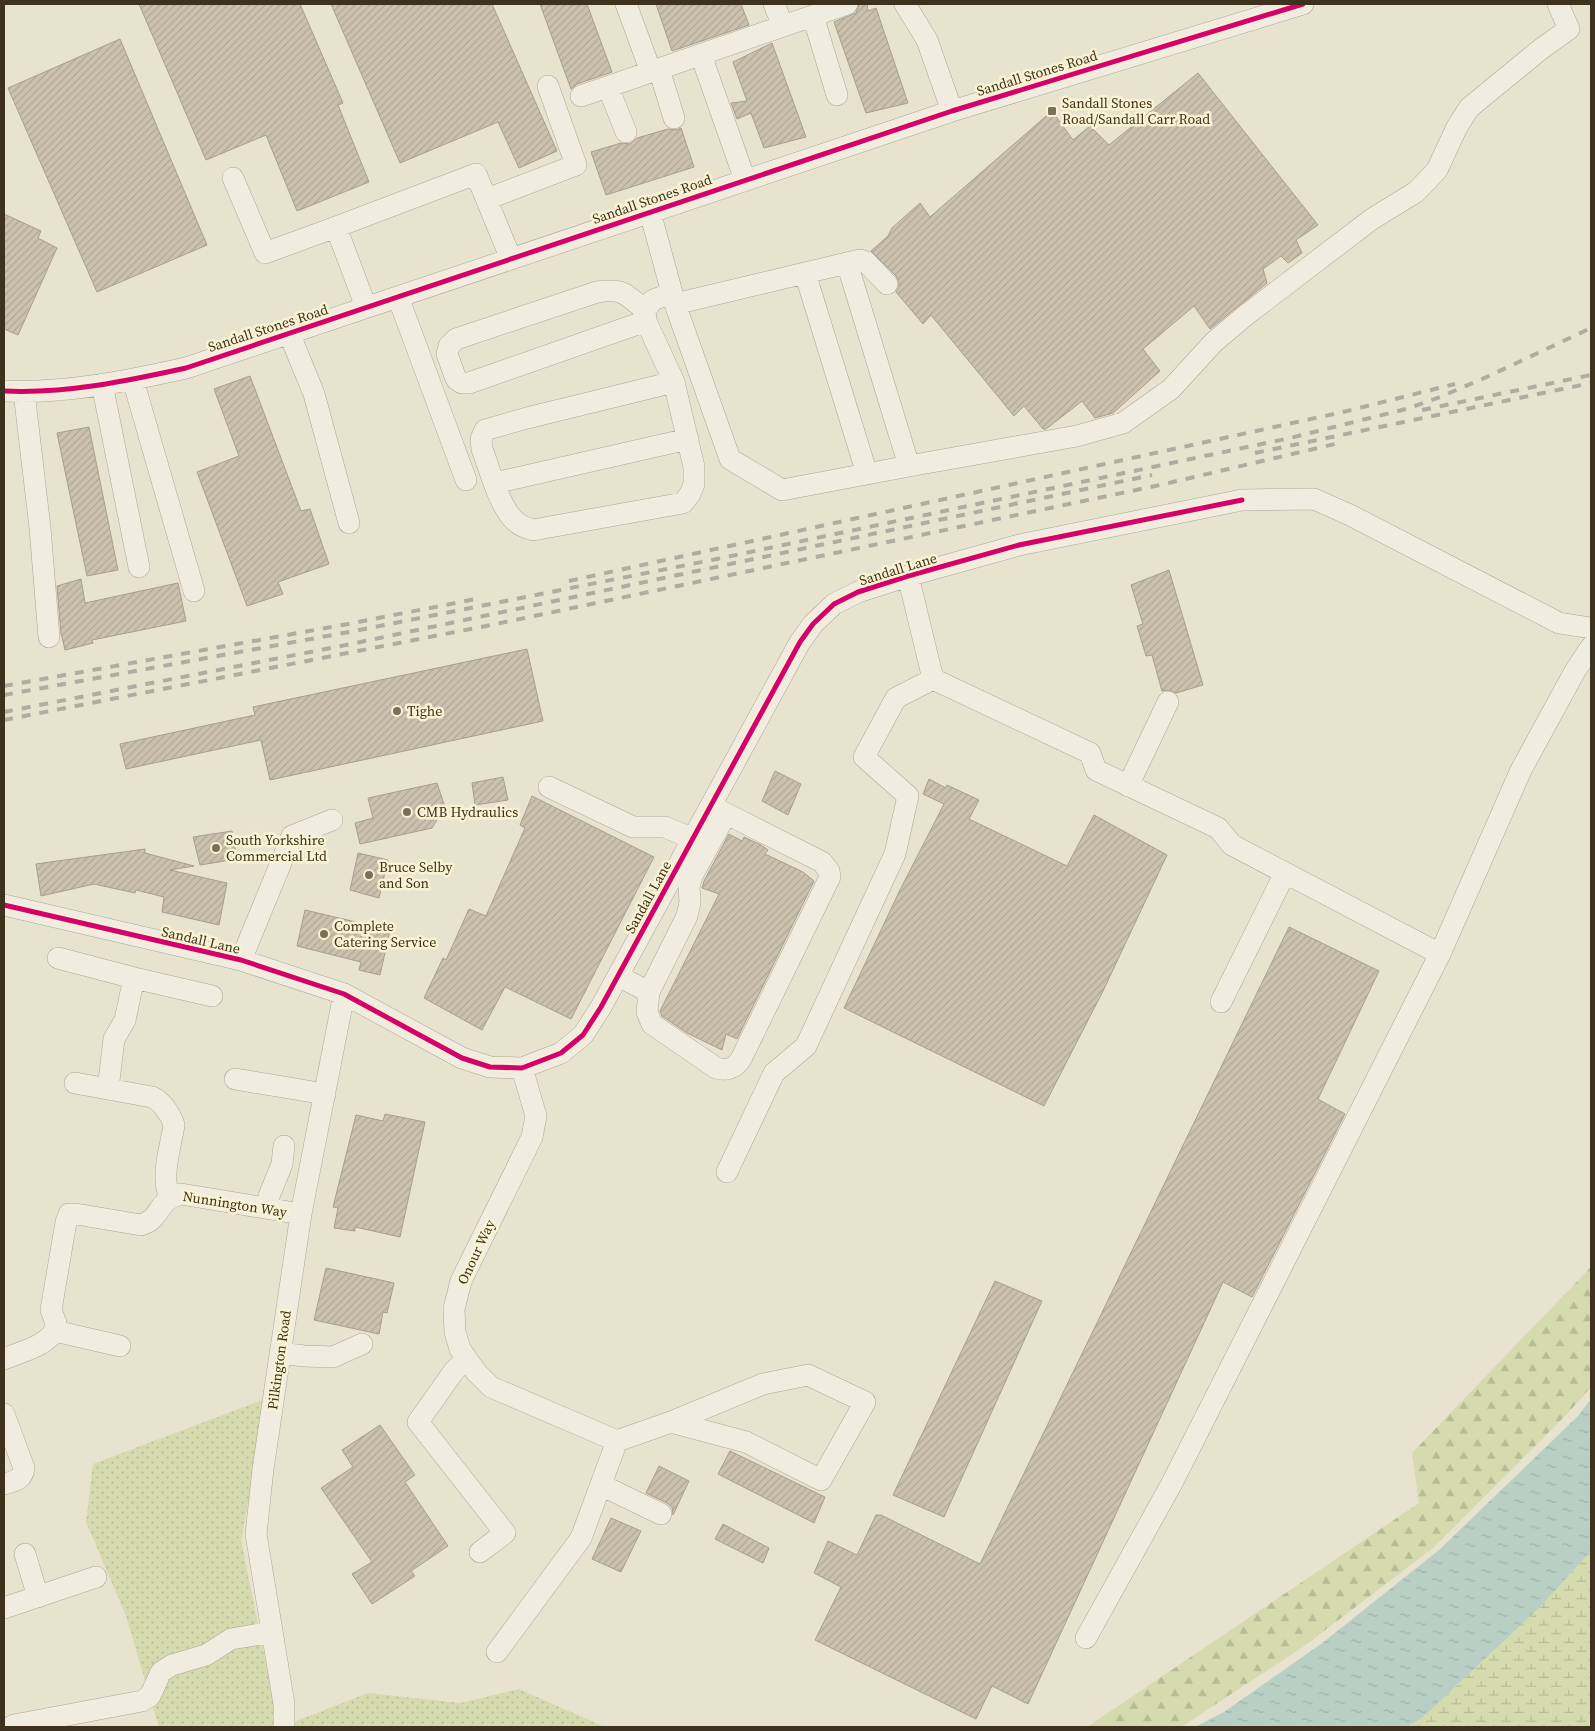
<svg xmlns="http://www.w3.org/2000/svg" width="1595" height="1731" viewBox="0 0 1595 1731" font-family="'Source Serif 4',serif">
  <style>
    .green { fill: url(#green-dots) }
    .forest { fill: url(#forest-firs) }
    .wetland { fill: url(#wetland-marsh) }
    .water { fill: url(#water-ripples) }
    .building { fill: url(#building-hatch); stroke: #a99e8d }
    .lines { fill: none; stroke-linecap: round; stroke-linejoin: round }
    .minor-casing { stroke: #ada797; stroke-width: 22 }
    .minor { stroke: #f0ece0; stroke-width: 21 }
    .rail { stroke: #afaca1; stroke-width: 4; stroke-dasharray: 9 9; stroke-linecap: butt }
    .cycleway-casing { stroke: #f9f3d3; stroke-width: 8 }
    .cycleway { stroke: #d6006c; stroke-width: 5 }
    .poi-dot { fill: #7a6f5b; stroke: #f9f3d3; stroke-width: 2 }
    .labels { text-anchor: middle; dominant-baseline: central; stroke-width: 5; stroke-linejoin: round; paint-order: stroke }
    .street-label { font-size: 14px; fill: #3e311d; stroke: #f9f3d3 }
    .poi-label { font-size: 14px; fill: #3e311d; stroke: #f9f3d3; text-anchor: start }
  </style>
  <defs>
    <pattern id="green-dots" width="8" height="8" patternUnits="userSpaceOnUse" patternTransform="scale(1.25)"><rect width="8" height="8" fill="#d5daaf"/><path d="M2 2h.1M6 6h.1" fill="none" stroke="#b8bc96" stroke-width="1.8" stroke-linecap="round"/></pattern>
    <pattern id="forest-firs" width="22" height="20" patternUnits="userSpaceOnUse" patternTransform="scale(1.25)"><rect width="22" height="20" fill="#d5daaf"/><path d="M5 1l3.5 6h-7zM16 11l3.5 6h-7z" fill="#b8bc96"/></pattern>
    <pattern id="wetland-marsh" width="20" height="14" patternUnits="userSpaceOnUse" patternTransform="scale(1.25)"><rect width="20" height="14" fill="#d5daaf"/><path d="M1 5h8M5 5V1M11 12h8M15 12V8" fill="none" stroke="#b8bc96"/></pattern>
    <pattern id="water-ripples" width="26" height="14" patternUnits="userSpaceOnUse" patternTransform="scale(1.25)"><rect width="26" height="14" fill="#b9cfc4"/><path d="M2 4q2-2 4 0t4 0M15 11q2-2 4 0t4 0" fill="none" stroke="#a0b2a8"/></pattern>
    <pattern id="building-hatch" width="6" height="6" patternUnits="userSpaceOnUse" patternTransform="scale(1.25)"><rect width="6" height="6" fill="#ccc1ae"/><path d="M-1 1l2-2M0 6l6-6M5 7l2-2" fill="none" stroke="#b0a695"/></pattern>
  </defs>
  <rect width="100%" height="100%" fill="#e8e3ce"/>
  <path class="green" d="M268,1398L241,1540L274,1703V1727H159L126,1616L86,1522L93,1464Z
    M519,1689L605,1727H295L294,1722L368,1693L460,1703Z"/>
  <path class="forest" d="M1591,1267V1387L1567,1414L1433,1548L1303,1647L1181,1727H1087L1419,1503L1412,1453Z"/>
  <path class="wetland" d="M1591,1551V1727H1407L1422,1718L1540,1607Z"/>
  <path class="water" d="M1591,1399V1551L1540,1607L1422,1718L1407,1727H1195L1224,1712L1321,1644L1439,1550L1578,1416Z"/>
  <path class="building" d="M139,4H300L343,103L338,105L369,182L297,211L266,135L206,160Z
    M331,4H492L557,151L519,168L498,122L400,163Z
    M540,4H587L612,72L577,84L571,89Z
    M656,4H741L749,25L672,51Z
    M859,4H867L868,11L876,8L908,103L866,113L834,22L856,13Z
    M120,39L207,245L97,292L8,88Z
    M772,43L806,137L764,148L751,113L737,119L731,103L747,101L733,62Z
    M1198,73L1318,225L1296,240L1302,253L1288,263L1281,256L1263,269L1267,283L1210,329L1194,306L1143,349L1160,371L1113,413L1095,418L1082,401L1046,429H1043L1024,406L1014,416L931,315L923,324L896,292L899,287V282L896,276L871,251L888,236L892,228L920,203L930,217L1052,111L1073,140L1090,126L1109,145Z
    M681,128L694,167L606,195L591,152L621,143L630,144L637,138L668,129L677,130Z
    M4,214L41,231L38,238L57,248L18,335L4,329Z
    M250,376L301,511L310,509L329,564L278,582L283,594L247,606L197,472L239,456L214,389Z
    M89,427L118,570L87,576L57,433Z
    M1169,570L1203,685L1176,693L1168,690L1162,691L1152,655L1146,656L1137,626L1143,624L1131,585Z
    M81,579L85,603L178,583L186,621L92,640L93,643L65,650L61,633L57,586Z
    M527,649L543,721L270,780L261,740L126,769L120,744L255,715L253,707Z
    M775,771L801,784L788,815L762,801Z
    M503,777L508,800L475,805L472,783Z
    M929,779L946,788L947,785L979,800L969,819L1067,866L1094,815L1167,855L1103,991L1044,1106L844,1008L900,890L944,804L923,794Z
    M437,783L445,807L432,828L360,844L355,823L373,818L368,798Z
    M532,796L654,857L571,1019L505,987L482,1030L424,998L443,958L446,960L469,909L486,916L525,828L520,825Z
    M232,831L237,859L200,865L193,837Z
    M729,834L742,841L744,837L761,845L768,850L765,854L803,872L814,881L737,1039L726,1034L722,1050L687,1033L662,1016L660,1011L719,894L702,888L704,881Z
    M145,849V853L194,866L170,870L227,883L219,925L162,912L164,897L136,890L135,893L94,884L41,896L36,864Z
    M358,853L388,860L379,898L350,890Z
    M305,910L390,930L380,975L359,970L361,962L297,946Z
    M1289,927L1379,971L1318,1099L1345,1114L1252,1297L1223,1282L1028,1704L992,1686L976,1719L815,1640L841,1587L814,1573L828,1541L857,1555L876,1515H881L980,1564Z
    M385,1114L425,1122L400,1237L355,1227V1231L334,1228L338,1208L333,1207L356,1115L383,1121Z
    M326,1268L394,1283L387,1313L383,1312L379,1334L314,1320Z
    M995,1281L1042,1301L944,1517L893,1495Z
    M380,1425L415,1475L405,1482L448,1546L411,1571L415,1576L372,1604L352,1574L372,1562L321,1488L353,1467L342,1450Z
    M730,1451L825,1497L814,1523L718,1474Z
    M659,1466L689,1481L673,1515L672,1507L667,1503L646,1493Z
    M611,1518L641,1531L621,1572L592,1559Z
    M723,1524L769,1548L763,1563L715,1539Z"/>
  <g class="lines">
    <defs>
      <path id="minor" d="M626,4L651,72
        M774,4L783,26
        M905,4L927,40L952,111
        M813,16L837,95
        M701,55L745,180
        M659,69L674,118
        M608,87L626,132
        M581,96L847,4
        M233,178L265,253L336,227L366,307
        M487,199L576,165L548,86
        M650,212L675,304L730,459L782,490L909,466L847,263L675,304
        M336,227L476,174L511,259
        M847,263L860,260L866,262L887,284
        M805,273L867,474
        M672,293L653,300L645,310L646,321L674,382L694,467V484L690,494L683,503L533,530C526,528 520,526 515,521C499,506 490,470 482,449L481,439L485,430L527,418L674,382
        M398,297L466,480
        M645,310C625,294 624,288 597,292L456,339L449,346L447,354L456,379L462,383H469L646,321
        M289,333L314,394L349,523
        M133,380L194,591
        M102,384L139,567
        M4,391C65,394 127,381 186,368L952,111L1303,4
        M24,392L40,528L49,637
        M909,466L1077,436L1123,423L1171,389L1214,342L1246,315L1372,219L1416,192L1437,170L1457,127L1469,108L1541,49L1569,29L1558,4
        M495,483L688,439
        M908,576L933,679L1090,753L1096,770L1218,828L1232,845L1440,954L1172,1483L1086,1638
        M1128,786L1168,702
        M549,787L633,827H665L693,839
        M711,806L721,811L822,862L829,871L830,877L741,1059C734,1069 727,1071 716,1068L652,1024L647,1012L649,992L687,916L690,902L689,887L692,876L726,814
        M4,905L241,960L344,994L462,1058L490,1067L522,1068L561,1053L583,1035L601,1007L800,642L813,624L834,604L858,592L908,576L1019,545L1242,500L1314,499L1350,515L1559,623L1591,628
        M1440,954L1521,770L1575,671L1591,647
        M58,958L134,978
        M241,960L292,836L332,820
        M618,976L649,992
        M1221,1002L1285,873
        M522,1068L536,1116L532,1137L461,1281L454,1309L455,1332L460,1349L476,1372L491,1387L617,1441
        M235,1079L325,1094
        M75,1083L152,1097C162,1101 171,1115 174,1125C171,1145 160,1179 170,1197
        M108,1089L114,1039L125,1020L134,978L212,996
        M727,1172L774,1073L806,1046L895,854L908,796L864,757L896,698L933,679
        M267,1208L269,1196L282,1164L284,1146
        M55,1331L56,1323L51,1310L66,1222L69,1214H76L141,1225C163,1218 155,1201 181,1194L301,1214
        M280,1353L304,1356L333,1357L362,1344
        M4,1359C20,1352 44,1347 55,1331L120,1346
        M467,1359L454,1371L418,1422L505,1533L480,1552
        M4,1414L24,1468C23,1480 14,1481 4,1484
        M601,1485L661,1514
        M25,1554L38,1597
        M4,1608L96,1577
        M497,1652L581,1538L617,1441L671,1422L746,1442L821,1480L865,1402L808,1375L763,1384L671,1422
        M11,1727L14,1725L142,1701L150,1696L161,1672L172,1665L206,1655L231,1639L272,1632
        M284,1727V1704L256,1534L263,1469L301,1214L344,994"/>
    </defs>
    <use href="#minor" class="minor-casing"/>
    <use href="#minor" class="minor"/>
    <path class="rail" d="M1422,410L1591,375
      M1255,453L1591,383
      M569,581L1343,412L1455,384
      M4,686L348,624L481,598
      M4,695L349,632L717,559L1290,438L1406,409L1440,397L1489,376L1591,328
      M4,712L351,644L1152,475
      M4,720L491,625L1160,485L1335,444"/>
    <defs>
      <path id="cycleway" d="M4,391C65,394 127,381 186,368L952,111L1303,4
        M4,905L241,960L344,994L462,1058L490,1067L522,1068L561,1053L583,1035L601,1007L800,642L813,624L834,604L858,592L908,576L1019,545L1242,500"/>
    </defs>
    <use href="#cycleway" class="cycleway-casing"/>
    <use href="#cycleway" class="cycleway"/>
  </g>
  <g class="poi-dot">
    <rect x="1047" y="106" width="10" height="10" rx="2.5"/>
    <circle cx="397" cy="711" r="5"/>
    <circle cx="407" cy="812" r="5"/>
    <circle cx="216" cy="848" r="5"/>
    <circle cx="369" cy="875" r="5"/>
    <circle cx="324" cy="934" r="5"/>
  </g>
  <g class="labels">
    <g class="street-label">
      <text transform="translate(1037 73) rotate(-17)">Sandall Stones Road</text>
      <text transform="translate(652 199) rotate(-19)">Sandall Stones Road</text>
      <text transform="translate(268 328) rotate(-18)">Sandall Stones Road</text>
      <text transform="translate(898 569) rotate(-17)">Sandall Lane</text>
      <text transform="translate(648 897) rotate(-61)">Sandall Lane</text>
      <text transform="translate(201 940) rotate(13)">Sandall Lane</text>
      <text transform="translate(235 1204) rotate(9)">Nunnington Way</text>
      <text transform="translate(476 1252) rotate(-65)">Onour Way</text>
      <text transform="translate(279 1360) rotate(-82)">Pilkington Road</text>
    </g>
    <g class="poi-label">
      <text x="1062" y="103">Sandall Stones<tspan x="1062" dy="16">Road/Sandall Carr Road</tspan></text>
      <text x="407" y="711">Tighe</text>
      <text x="417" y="812">CMB Hydraulics</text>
      <text x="226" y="840">South Yorkshire<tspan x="226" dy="16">Commercial Ltd</tspan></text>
      <text x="379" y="867">Bruce Selby<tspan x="379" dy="16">and Son</tspan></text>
      <text x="334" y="926">Complete<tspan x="334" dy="16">Catering Service</tspan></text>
    </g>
  </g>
  <rect width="1595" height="1731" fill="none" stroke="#3e311d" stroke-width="10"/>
</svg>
